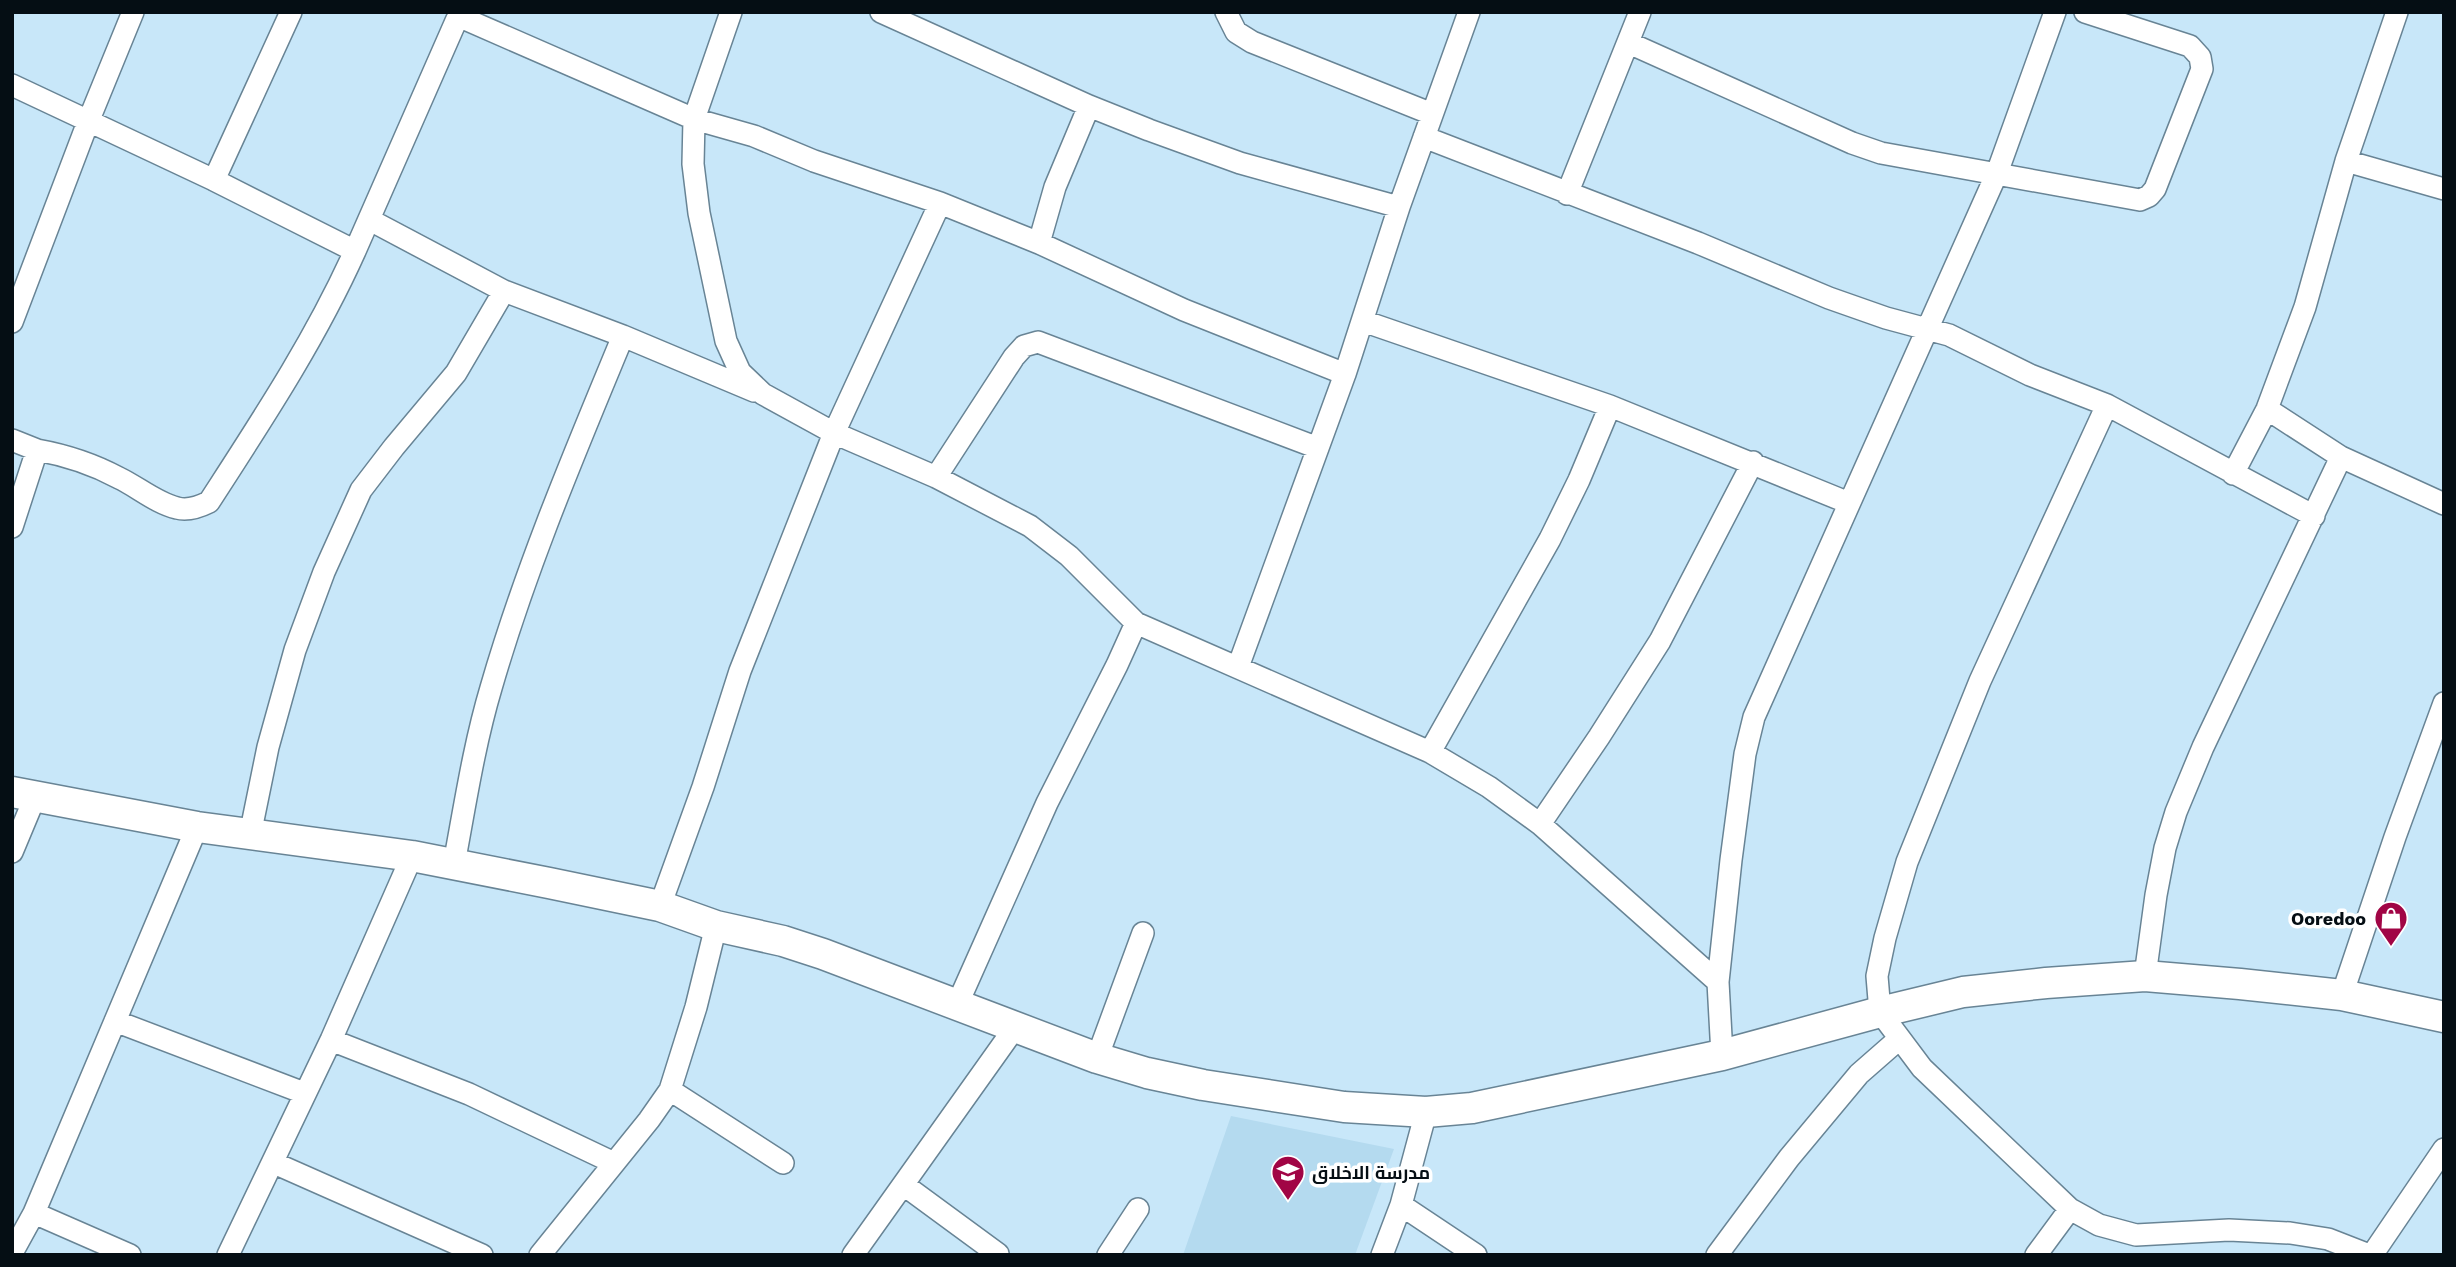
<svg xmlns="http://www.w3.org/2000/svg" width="2456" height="1267" viewBox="0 0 2456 1267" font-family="'Work Sans',Cairo,sans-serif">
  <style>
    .built { fill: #b4daef }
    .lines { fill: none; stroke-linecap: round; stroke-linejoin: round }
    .street-casing { stroke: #688495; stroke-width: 24 }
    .secondary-casing { stroke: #688495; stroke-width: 33 }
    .street { stroke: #fff; stroke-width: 21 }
    .secondary { stroke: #fff; stroke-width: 30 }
    .labels { text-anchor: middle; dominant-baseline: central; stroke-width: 7; stroke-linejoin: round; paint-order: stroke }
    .poi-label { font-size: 18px; font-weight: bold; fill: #050e14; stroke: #fff; text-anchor: end }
  </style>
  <rect width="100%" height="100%" fill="#c8e7f9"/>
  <path class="built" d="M1231,1116L1394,1149L1355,1255H1183Z"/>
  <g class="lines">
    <defs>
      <path id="street" d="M731,12L694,119L693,164L699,213L726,341L740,372L763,394L834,433L936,477L1030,526L1069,556L1136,623L1430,752L1489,787L1540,824L1718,982
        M881,12L1089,106L1149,130L1240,163L1399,207
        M1226,12L1236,32L1252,42L1432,114
        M458,16L694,119L754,136L814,161L940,203L1039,243L1184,310L1345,374
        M1629,43L1852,143L1881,153L2140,200L2149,196L2155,189L2202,69L2200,57L2190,46L2085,12
        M12,85L214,180L355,251L460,12
        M1424,137L1698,243L1829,298L1886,318L1949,335L2030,375L2107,405L2314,516
        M2346,161L2444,189
        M214,180L291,12
        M1567,194L1640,12
        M370,220L504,291L623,336L754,391
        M1039,243L1055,187L1089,106
        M1363,321L1610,406L1849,503
        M12,322L88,122L133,12
        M2107,405L1980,681L1907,862L1885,938L1877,976L1880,1012L1922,1068L2070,1209L2099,1225L2136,1235L2229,1230L2290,1233L2328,1239L2369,1255
        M2267,409L2341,457L2444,504
        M12,440L37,450L12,527
        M37,450C65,455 93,464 119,478C138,487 156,503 177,508C188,511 199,507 209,502C262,420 315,340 355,251
        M2233,474L2267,409L2305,307L2346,161L2397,12
        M936,477L1014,357L1024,346L1038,342L1318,448
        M1238,667L1345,374L1399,207L1469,12
        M1430,752L1550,539L1579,480L1610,406
        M1540,824L1599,737L1660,641L1753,462
        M250,835L268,747L295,650L324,572L361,490L394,447L456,373L504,291
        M12,852L35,797
        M454,864C465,805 474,745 491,688C526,567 575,452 623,336
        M660,906L703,787L740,671L834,433L940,203
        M2145,976L2156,895L2165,848L2176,812L2203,747L2341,457
        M2342,995L2395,837L2444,703
        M957,1005L1047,803L1117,665L1136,623
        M115,1021L304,1093
        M331,1040L469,1094L614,1163
        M1722,1055L1718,982L1731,860L1745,754L1754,717L1997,173L2055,12
        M1097,1058L1143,933
        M670,1090L783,1163
        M274,1163L482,1255
        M904,1185L998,1254
        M1401,1205L1476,1255
        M34,1213L130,1255
        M12,1253L34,1213L197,827
        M228,1255L331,1040L412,856
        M540,1255L649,1120L670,1090L696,1007L716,926
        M853,1255L1016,1026
        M1108,1255L1138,1209
        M1382,1255L1401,1205L1426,1112
        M1717,1255L1789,1158L1859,1074L1899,1039
        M2036,1255L2070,1209
        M2372,1255L2444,1149"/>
      <path id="secondary" d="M12,792L197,827L412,856L549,883L660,906L716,926L783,941L823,954L1097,1058L1147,1073L1203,1085L1344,1107L1426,1112L1472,1108L1722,1055L1880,1012L1963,992L2046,983L2145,976L2240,984L2342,995L2444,1017"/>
    </defs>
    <use href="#street" class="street-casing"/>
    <use href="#secondary" class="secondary-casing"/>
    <use href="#street" class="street"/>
    <use href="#secondary" class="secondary"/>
  </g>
  <defs>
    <symbol id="shop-pin" viewBox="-11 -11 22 30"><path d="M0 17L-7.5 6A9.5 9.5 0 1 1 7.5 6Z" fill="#a10545" stroke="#fff"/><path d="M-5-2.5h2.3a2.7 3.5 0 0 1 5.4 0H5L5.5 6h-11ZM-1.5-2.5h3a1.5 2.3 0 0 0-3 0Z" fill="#fff"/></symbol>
    <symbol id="school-pin" viewBox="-11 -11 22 30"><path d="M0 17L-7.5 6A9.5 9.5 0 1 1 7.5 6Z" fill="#a10545" stroke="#fff"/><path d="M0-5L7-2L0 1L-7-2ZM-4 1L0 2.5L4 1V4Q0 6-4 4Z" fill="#fff"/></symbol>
  </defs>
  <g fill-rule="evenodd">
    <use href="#shop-pin" x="2372" y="899" width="38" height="52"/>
    <use href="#school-pin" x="1269" y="1153" width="38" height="52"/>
  </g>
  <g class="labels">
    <g class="poi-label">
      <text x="2366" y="918">Ooredoo</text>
      <text x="1312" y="1172" text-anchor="start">مدرسة الاخلاق</text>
    </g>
  </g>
  <rect width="2456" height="1267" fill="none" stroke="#050e14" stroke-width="28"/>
</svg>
